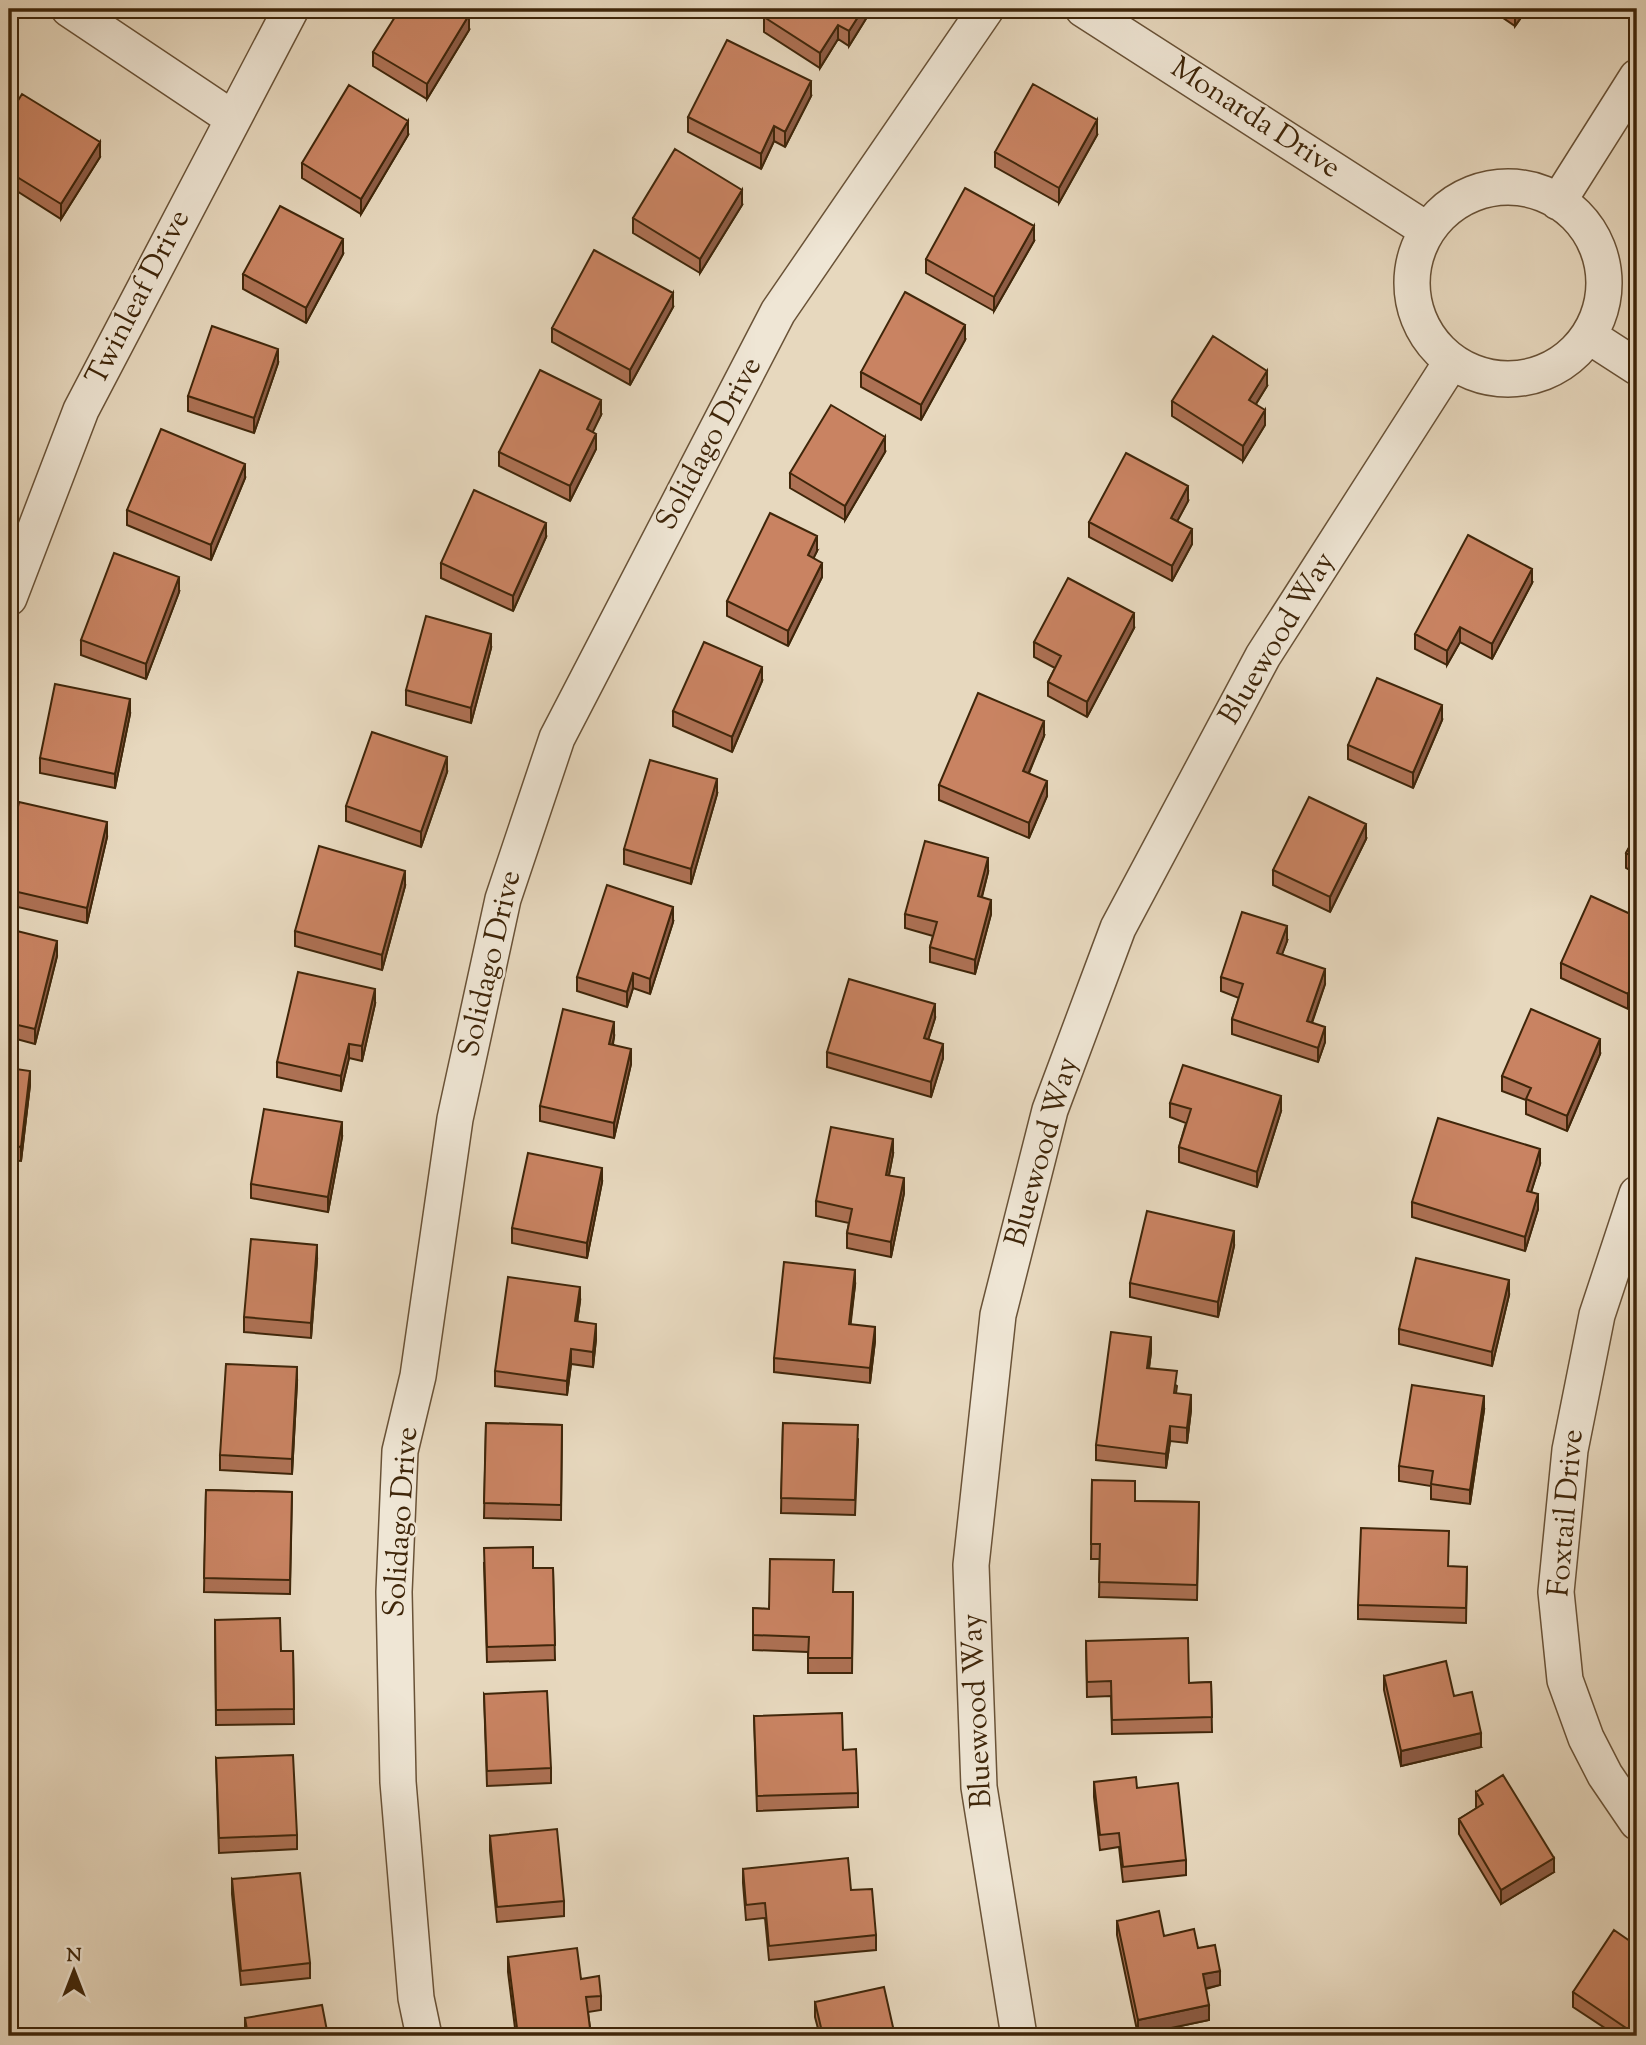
<svg xmlns="http://www.w3.org/2000/svg" width="1646" height="2045" viewBox="0 0 1646 2045" font-family="'Sorts Mill Goudy',serif">
  <style>
    .lines { fill: none; stroke-linecap: round; stroke-linejoin: round }
    .minor-casing { stroke: #695237; stroke-width: 38 }
    .minor { stroke: #efe6d5; stroke-width: 35 }
    .wall { fill: #ad7154; stroke: #3f260a; stroke-width: 2 }
    .shaded-wall { fill: #8d5c45; stroke: #3f260a; stroke-width: 2 }
    .building { fill: #c98362; stroke: #3f260a; stroke-width: 2 }
    .labels { text-anchor: middle; dominant-baseline: central; stroke-width: 5; stroke-linejoin: round; paint-order: stroke }
    .street-label { font-size: 30px; fill: #3f260a; stroke: #efe6d5 }
  </style>
  <rect width="100%" height="100%" fill="#e7d8be"/>
  <filter id="stains"><feTurbulence type="fractalNoise" baseFrequency=".00286" numOctaves="4"/><feColorMatrix values="0 0 0 0 .2 0 0 0 0 .09 0 0 0 0 .02 0 0 0 .5 -.17"/></filter>
  <radialGradient id="worn" r=".72"><stop offset=".6" stop-color="#630" stop-opacity="0"/><stop offset="1" stop-color="#630" stop-opacity=".3"/></radialGradient>
  <g class="lines">
    <defs>
      <path id="minor" d="M69,9L232,118
        M1083,9L1427,230
        M1412 283a96 96 0 1 1 192 0a96 96 0 1 1-192 0Z
        M1558,202L1637,77
        M1589,336L1637,367
        M9,598L81,410L291,9
        M1637,1194L1597,1315L1570,1450L1556,1592L1565,1680L1586,1738L1605,1775L1637,1822
        M424,2036L416,1998L398,1782L394,1592L400,1451L418,1376L455,1119L503,899L557,738L778,312L986,9
        M1019,2036L979,1787L971,1565L998,1315L1050,1110L1118,928L1263,656L1452,361"/>
    </defs>
    <use href="#minor" class="minor-casing"/>
    <use href="#minor" class="minor"/>
  </g>
  <path class="wall" d="M769,9H872L849,46L838,39L820,68L764,32V17Z
    M1490,9H1527L1515,26Z
    M469,30L427,99L373,66V52Z
    M811,96L785,147L774,141L761,169L688,132V117Z
    M9,115L100,157L61,219L9,186Z
    M408,135L361,214L302,178V163Z
    M1097,135L1059,203L995,167V152Z
    M742,205L700,273L633,233V218Z
    M1034,241L994,311L926,273V259Z
    M343,254L306,323L243,289V274Z
    M673,307L630,385L552,342V328Z
    M965,340L921,420L861,387V372Z
    M278,363L254,433L188,411V396Z
    M1267,386L1256,404L1265,425L1243,461L1172,416V401Z
    M601,415L592,432L596,449L570,501L499,466V452Z
    M885,452L845,520L790,488V473Z
    M245,478L211,560L127,525V510Z
    M1188,501L1177,521L1192,544L1172,581L1089,537V522Z
    M546,537L513,611L441,578V563Z
    M817,551L813,558L822,577L788,646L727,616V601Z
    M1532,583L1492,659L1460,642L1447,665L1415,649V634Z
    M179,592L146,679L81,655V640Z
    M1134,628L1087,717L1048,696V682L1055,668L1034,657V642Z
    M491,648L471,723L406,705V690Z
    M762,681L732,752L673,726V711Z
    M130,714L115,788L40,773V758Z
    M1442,720L1413,788L1348,759V745Z
    M1044,736L1029,773L1047,796L1029,838L939,800V785Z
    M447,772L421,847L346,821V806Z
    M717,794L691,884L624,864V849Z
    M1637,833V874L1626,868V853Z
    M107,837L87,923L9,905V848Z
    M1366,839L1330,912L1273,885V870Z
    M988,872L982,897L991,914L975,974L930,962V947L933,936L905,928V914Z
    M405,886L382,970L295,946V931Z
    M1637,917V989L1628,1009L1561,978V963Z
    M673,922L650,994L633,988L627,1007L577,991V977Z
    M9,929L57,956L35,1044L9,1037Z
    M1287,941L1282,954L1325,984L1312,1023L1325,1042L1318,1062L1232,1034V1019L1239,998L1221,991V977Z
    M375,1004L362,1061L349,1058L341,1091L277,1077V1062Z
    M935,1018L928,1040L943,1058L931,1097L827,1067V1052Z
    M614,1037L613,1044L631,1064L614,1138L540,1121V1106Z
    M1600,1054L1567,1131L1526,1114V1100L1502,1091V1076Z
    M9,1068L30,1085L21,1161L9,1160Z
    M1170,1103L1281,1111L1257,1187L1179,1162V1147L1186,1123L1170,1117Z
    M342,1137L328,1212L251,1198V1184Z
    M893,1154L889,1175L904,1193L891,1257L847,1248V1233L849,1223L816,1216V1201Z
    M1540,1164L1531,1192L1538,1209L1525,1251L1412,1217V1202Z
    M602,1182L587,1258L512,1243V1228Z
    M1234,1246L1218,1317L1130,1297V1283Z
    M317,1260L311,1338L244,1332V1317Z
    M855,1285L850,1324L875,1341L870,1383L774,1372V1358Z
    M1509,1295L1492,1366L1399,1344V1329Z
    M580,1301L577,1322L596,1339L593,1367L571,1364L567,1395L495,1386V1371Z
    M1151,1352L1149,1368L1177,1386L1176,1393L1191,1410L1187,1443L1170,1441L1166,1468L1096,1460V1445Z
    M297,1382L292,1474L220,1470V1455Z
    M1484,1410L1470,1504L1431,1499V1486L1399,1481V1466Z
    M486,1423L562,1425L561,1520L484,1518Z
    M783,1423L858,1439L855,1515L781,1513Z
    M1092,1480L1135,1501L1199,1502L1197,1600L1099,1597L1100,1559H1091Z
    M206,1490L292,1492L290,1594L204,1592Z
    M484,1563L533,1568H553L555,1660L487,1662Z
    M1467,1567L1466,1623L1358,1619V1605Z
    M833,1592H853L852,1673H808V1652L753,1650V1608L769,1609Z
    M215,1620L281,1651H293L294,1724L216,1725Z
    M1086,1641L1189,1683L1211,1682L1212,1732L1112,1734L1111,1696L1087,1697Z
    M1384,1676L1481,1747L1401,1766L1384,1690Z
    M484,1694L551,1768V1783L487,1786Z
    M754,1716L843,1750L858,1793V1807L757,1811Z
    M216,1758L297,1835V1849L219,1853Z
    M1094,1782L1137,1788L1186,1860V1875L1123,1882L1119,1847L1100,1850L1094,1797Z
    M1476,1792L1554,1872L1501,1904L1459,1834V1819L1477,1808L1476,1807Z
    M490,1836L564,1901V1916L497,1922L490,1851Z
    M743,1869L851,1890L876,1935V1950L769,1960L765,1918L746,1920L743,1883Z
    M232,1879L310,1963V1978L241,1985L232,1894Z
    M1117,1921L1164,1936L1198,1948L1220,1985L1206,1989L1209,2020L1138,2035L1117,1935Z
    M1637,1946V2036H1617L1573,2007V1992Z
    M508,1957L581,1979L601,1996V2010L588,2012L591,2036H516L508,1972Z
    M815,2002L895,2036H820L815,2017Z
    M245,2018L328,2036H245Z"/>
  <path class="shaded-wall" d="M863,9H872L849,46V31Z
    M1517,9H1527L1515,26V11Z
    M469,15V30L427,99V84Z
    M838,25V39L820,68V53Z
    M811,81V96L785,147V132Z
    M1097,120V135L1059,203V188Z
    M408,121V135L361,214V199Z
    M774,126V141L761,169V154Z
    M100,142V157L61,219V204Z
    M742,190V205L700,273V259Z
    M1034,226V241L994,311V297Z
    M343,239V254L306,323V308Z
    M673,293V307L630,385V370Z
    M965,325V340L921,420V405Z
    M278,349V363L254,433V418Z
    M1267,371V386L1249,415V400Z
    M601,400V415L587,444V429Z
    M1265,410V425L1243,461V446Z
    M596,434V449L570,501V486Z
    M885,437V452L845,520V506Z
    M245,464V478L211,560V545Z
    M1188,486V501L1171,533V518Z
    M546,523V537L513,611V596Z
    M1192,529V544L1172,581V566Z
    M817,536V551L808,570V555Z
    M822,563V577L788,646V631Z
    M1532,569V583L1492,659V644Z
    M179,577V592L146,679V664Z
    M1134,613V628L1087,717V702Z
    M1460,627V642L1447,665V651Z
    M491,634V648L471,723V708Z
    M762,667V681L732,752V737Z
    M130,699V714L115,788V774Z
    M1442,705V720L1413,788V773Z
    M1044,721V736L1023,786V771Z
    M447,757V772L421,847V832Z
    M717,779V794L691,884V869Z
    M1047,781V796L1029,838V823Z
    M107,822V837L87,923V908Z
    M1366,824V839L1330,912V897Z
    M988,858V872L978,911V896Z
    M405,871V886L382,970V955Z
    M991,900V914L975,974V960Z
    M673,907V922L650,994V979Z
    M1287,926V941L1277,968V953Z
    M57,941V956L35,1044V1029Z
    M1325,969V984L1307,1036V1021Z
    M633,973V988L627,1007V992Z
    M1637,974V989L1628,1009V994Z
    M375,989V1004L362,1061V1046Z
    M935,1004V1018L924,1053V1038Z
    M614,1022V1037L609,1058V1044Z
    M1325,1027V1042L1318,1062V1048Z
    M1600,1039V1054L1567,1131V1116Z
    M349,1044V1058L341,1091V1076Z
    M943,1044V1058L931,1097V1082Z
    M631,1049V1064L614,1138V1123Z
    M30,1071V1085L21,1161V1147Z
    M1281,1096V1111L1257,1187V1172Z
    M342,1122V1137L328,1212V1197Z
    M893,1139V1154L886,1190V1175Z
    M1540,1149V1164L1527,1205V1191Z
    M602,1168V1182L587,1258V1243Z
    M904,1178V1193L891,1257V1242Z
    M1538,1194V1209L1525,1251V1237Z
    M1234,1231V1246L1218,1317V1302Z
    M317,1245V1260L311,1338V1323Z
    M855,1270V1285L849,1339V1324Z
    M1509,1280V1295L1492,1366V1352Z
    M580,1287V1301L575,1336V1321Z
    M596,1324V1339L593,1367V1352Z
    M875,1327V1341L870,1383V1368Z
    M1151,1337V1352L1147,1383V1368Z
    M571,1349V1364L567,1395V1381Z
    M297,1367V1382L292,1474V1459Z
    M1191,1395V1410L1187,1443V1428Z
    M1484,1396V1410L1470,1504V1490Z
    M1170,1426V1441L1166,1468V1454Z
    M1481,1733V1747L1401,1766V1751Z
    M1554,1858V1872L1501,1904V1890Z
    M1220,1971V1985L1203,1989V1974Z
    M1209,2005V2020L1138,2035V2020Z"/>
  <path class="building" d="M400,9H458L469,15L427,84L373,52Z
    M769,9H863L849,31L838,25L820,53L764,17Z
    M727,40L811,81L785,132L774,126L761,154L688,117Z
    M1033,84L1097,120L1059,188L995,152Z
    M349,85L408,121L361,199L302,163Z
    M22,94L100,142L61,204L9,172V115Z
    M675,149L742,190L700,259L633,218Z
    M965,188L1034,226L994,297L926,259Z
    M280,206L343,239L306,308L243,274Z
    M594,250L673,293L630,370L552,328Z
    M905,292L965,325L921,405L861,372Z
    M212,326L278,349L254,418L188,396Z
    M1213,336L1267,371L1249,400L1265,410L1243,446L1172,401Z
    M540,370L601,400L587,429L596,434L570,486L499,452Z
    M831,405L885,437L845,506L790,473Z
    M161,429L245,464L211,545L127,510Z
    M1126,453L1188,486L1171,518L1192,529L1172,566L1089,522Z
    M474,490L546,523L513,596L441,563Z
    M770,513L817,536L808,555L822,563L788,631L727,601Z
    M1468,535L1532,569L1492,644L1460,627L1447,651L1415,634Z
    M114,553L179,577L146,664L81,640Z
    M1068,578L1134,613L1087,702L1048,682L1061,656L1034,642Z
    M426,616L491,634L471,708L406,690Z
    M704,642L762,667L732,737L673,711Z
    M1377,678L1442,705L1413,773L1348,745Z
    M55,684L130,699L115,774L40,758Z
    M978,693L1044,721L1023,771L1047,781L1029,823L939,785Z
    M372,732L447,757L421,832L346,806Z
    M650,760L717,779L691,869L624,849Z
    M1309,797L1366,824L1330,897L1273,870Z
    M19,802L107,822L87,908L9,890V848Z
    M1637,833V859L1626,853Z
    M925,841L988,858L978,896L991,900L975,960L930,947L937,922L905,914Z
    M319,846L405,871L382,955L295,931Z
    M607,885L673,907L650,979L633,973L627,992L577,977Z
    M1591,896L1637,917V974L1628,994L1561,963Z
    M1242,912L1287,926L1277,953L1325,969L1307,1021L1325,1027L1318,1048L1232,1019L1243,984L1221,977Z
    M9,929L57,941L35,1029L9,1023Z
    M298,972L375,989L362,1046L349,1044L341,1076L277,1062Z
    M849,979L935,1004L924,1038L943,1044L931,1082L827,1052Z
    M563,1009L614,1022L609,1044L631,1049L614,1123L540,1106Z
    M1531,1009L1600,1039L1567,1116L1526,1099L1531,1088L1502,1076Z
    M1183,1065L1281,1096L1257,1172L1179,1147L1191,1109L1170,1103Z
    M9,1068L30,1071L21,1147L9,1145Z
    M264,1109L342,1122L328,1197L251,1184Z
    M1438,1118L1540,1149L1527,1191L1538,1194L1525,1237L1412,1202Z
    M831,1127L893,1139L886,1175L904,1178L891,1242L847,1233L852,1209L816,1201Z
    M528,1153L602,1168L587,1243L512,1228Z
    M1147,1211L1234,1231L1218,1302L1130,1283Z
    M251,1239L317,1245L311,1323L244,1317Z
    M1416,1258L1509,1280L1492,1352L1399,1329Z
    M784,1262L855,1270L849,1324L875,1327L870,1368L774,1358Z
    M508,1277L580,1287L575,1321L596,1324L593,1352L571,1349L567,1381L495,1371Z
    M1111,1332L1151,1337L1147,1368L1177,1371L1174,1393L1191,1395L1187,1428L1170,1426L1166,1454L1096,1445Z
    M226,1364L297,1367L292,1459L220,1455Z
    M1412,1385L1484,1396L1470,1490L1431,1484L1433,1471L1399,1466Z
    M486,1423L562,1425L561,1505L484,1503Z
    M783,1423L858,1425L855,1500L781,1498Z
    M1092,1480L1135,1481V1501L1199,1502L1197,1585L1099,1582L1100,1544H1091Z
    M206,1490L292,1492L290,1580L204,1578Z
    M1361,1528L1449,1531L1448,1566L1467,1567L1466,1608L1358,1605Z
    M533,1547V1568H553L555,1645L487,1647L484,1548Z
    M770,1559L834,1560L833,1592H853L852,1658H808L809,1637L753,1635V1608L769,1609Z
    M280,1618L281,1651H293L294,1709L216,1710L215,1620Z
    M1188,1638L1189,1683L1211,1682L1212,1717L1112,1720L1111,1681L1087,1682L1086,1641Z
    M1446,1661L1454,1696L1472,1692L1481,1733L1401,1751L1384,1676Z
    M547,1691L551,1768L487,1771L484,1694Z
    M842,1713L843,1750L856,1749L858,1793L757,1796L754,1716Z
    M293,1755L297,1835L219,1838L216,1758Z
    M1503,1775L1554,1858L1501,1890L1459,1819L1483,1804L1476,1792Z
    M1136,1777L1137,1788L1178,1783L1186,1860L1123,1867L1119,1833L1100,1835L1094,1782Z
    M557,1829L564,1901L497,1907L490,1836Z
    M848,1858L851,1890L872,1889L876,1935L769,1946L765,1903L746,1905L743,1869Z
    M300,1873L310,1963L241,1971L232,1879Z
    M1159,1911L1164,1936L1194,1929L1198,1948L1215,1945L1220,1971L1203,1974L1209,2005L1138,2020L1117,1921Z
    M1614,1930L1637,1946V2030L1635,2034L1573,1992Z
    M577,1948L581,1979L599,1976L601,1996L586,1997L591,2036H518L508,1957Z
    M884,1987L895,2036H823L815,2002Z
    M322,2005L328,2036H248L245,2018Z"/>
  <g class="labels">
    <g class="street-label">
      <text transform="translate(1255 119) rotate(33)">Monarda Drive</text>
      <text transform="translate(139 298) rotate(-63)">Twinleaf Drive</text>
      <text transform="translate(710 444) rotate(-62)">Solidago Drive</text>
      <text transform="translate(1278 639) rotate(-59)">Bluewood Way</text>
      <text transform="translate(491 964) rotate(-77)">Solidago Drive</text>
      <text transform="translate(1043 1152) rotate(-74)">Bluewood Way</text>
      <text transform="translate(1567 1513) rotate(-85)">Foxtail Drive</text>
      <text transform="translate(402 1522) rotate(-86)">Solidago Drive</text>
      <text transform="translate(978 1711) rotate(-93)">Bluewood Way</text>
    </g>
  </g>
  <rect width="1646" height="2045" fill="none" stroke="#e7d8be" stroke-width="35"/>
  <rect x="10" y="10" width="1625" height="2024" fill="none" stroke="#3f260a" stroke-width="3.5"/>
  <rect x="18" y="18" width="1611" height="2010" fill="none" stroke="#3f260a" stroke-width="2"/>
  <g transform="translate(74 1971)" stroke="#efe6d5" stroke-width="5" paint-order="stroke">
  <path d="M0-5L12 26L0 18L-12 26Z" fill="#3f260a"/>
  <text y="-10" font-size="19" font-weight="bold" text-anchor="middle" fill="#3f260a">N</text>
  </g>
  <rect width="100%" height="100%" filter="url(#stains)"/>
  <rect width="100%" height="100%" fill="url(#worn)"/>
</svg>
